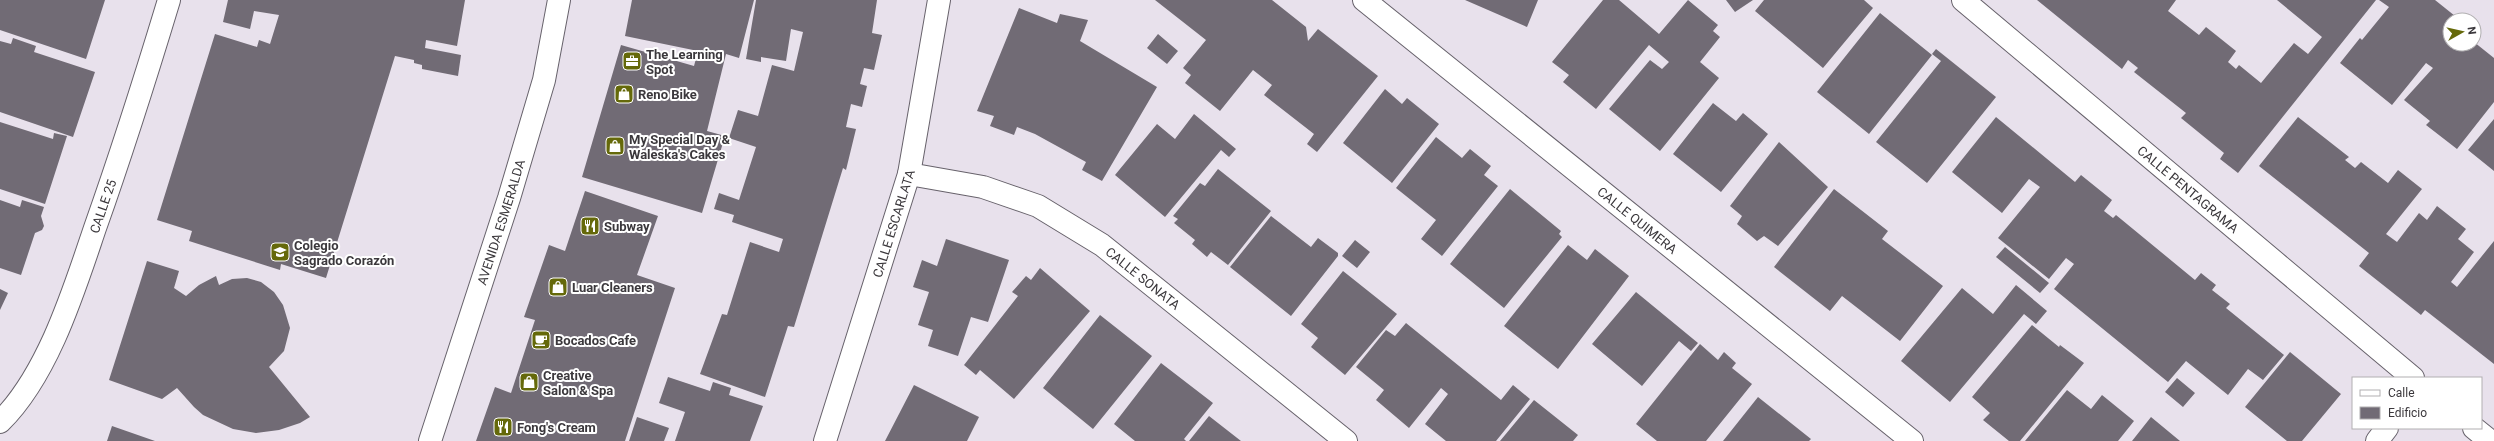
<svg xmlns="http://www.w3.org/2000/svg" width="2494" height="441" viewBox="0 0 2494 441" font-family="Roboto,sans-serif">
  <style>
    .building { fill: #716b75 }
    .lines { fill: none; stroke-linecap: round; stroke-linejoin: round }
    .street-casing { stroke: #67626b; stroke-width: 24 }
    .secondary-casing { stroke: #67626b; stroke-width: 24 }
    .street { stroke: #fff; stroke-width: 22 }
    .secondary { stroke: #fff; stroke-width: 22 }
    .labels { text-anchor: middle; dominant-baseline: central; stroke-width: 4; stroke-linejoin: round; paint-order: stroke }
    .poi-label { font-size: 13px; font-weight: bold; fill: #3b383c; stroke: #fff; text-anchor: start }
    .street-label { font-size: 13px; fill: #3b383c; stroke: #fff }
  </style>
  <rect width="100%" height="100%" fill="#e8e1ec"/>
  <path class="building" d="M0,0H105L86,59L0,30Z
    M228,0H465L457,46L426,40L425,48L461,55L458,76L422,69V65L414,63V60L395,56L326,278L281,264L280,270L189,241L192,231L157,220L215,34L257,47L259,40L270,44L279,15L254,11L250,29L223,22Z
    M632,0H754L739,58L726,54L707,131L725,136L702,213L582,177L621,45L694,66L698,51L625,36Z
    M756,0H877L872,33L882,35L874,70L864,68L860,84L867,86L862,107L851,104L846,127L856,129L846,170L843,168L794,327L788,326L765,397L700,374L722,314L727,315L750,242L779,252L783,239L732,222L734,215L714,209L719,193L739,200L756,147L729,138L738,110L758,116L772,65L794,71L803,32L791,29L786,61L761,57V62L746,59Z
    M1155,0H1272L1306,27L1308,41L1318,29L1378,76L1317,152L1307,144L1314,134L1264,95L1272,85L1253,70L1220,111L1185,83L1191,75L1183,68L1206,40Z
    M1465,0H1538L1527,27Z
    M1603,0H1619L1659,34L1688,0L1718,25L1713,31L1720,37L1700,62L1719,78L1660,151L1609,109L1650,60L1662,69L1669,62L1649,45L1596,109L1563,82L1569,75L1552,62Z
    M1726,0H1753L1735,12Z
    M1764,0H1864L1873,8L1823,68L1755,11Z
    M2037,0H2176L2168,11L2199,35L2206,27L2236,51L2228,62L2236,69L2239,65L2261,83L2294,43L2308,54L2322,37L2277,0H2376L2238,173L2220,159L2224,153L2181,118L2186,113L2134,72L2138,68L2128,60L2122,69Z
    M2379,0H2435L2460,20H2450V44H2474V42L2494,58V102L2457,149L2426,125L2430,121L2404,100L2433,68L2426,63L2392,105L2340,63L2360,38L2362,40L2389,7Z
    M1019,8L1057,23L1060,14L1088,20L1080,41L1157,87L1102,181L1082,170L1086,162L1035,134L1017,127L1014,135L990,126L994,116L977,111Z
    M1880,13L1932,55L1869,134L1817,92Z
    M1158,34L1178,51L1167,64L1147,48Z
    M13,38L36,46L34,52L95,72L73,137L0,112V41L11,44Z
    M1936,49L1996,97L1927,183L1876,142L1941,61L1932,54Z
    M1385,89L1402,104L1407,98L1439,124L1392,183L1343,143Z
    M1713,103L1736,121L1743,113L1768,134L1721,192L1673,154Z
    M1194,114L1236,149L1229,157L1221,150L1165,217L1115,175L1157,124L1175,139Z
    M1996,117L2075,182L2081,175L2112,200L2104,211L2113,218L2116,215L2195,280L2201,273L2216,285L2212,290L2230,304L2226,308L2284,355L2263,380L2248,369L2228,395L2186,361L2168,382L2054,289L2074,264L2066,258L2049,279L1998,238L2040,187L2029,179L2002,213L1952,172Z
    M2298,117L2349,157L2345,160L2355,168L2361,162L2388,183L2398,170L2422,189L2386,234L2397,242L2419,213L2427,220L2437,206L2466,229L2458,239L2474,252L2451,282L2457,287L2494,241V364L2425,310L2421,315L2359,266L2369,253L2259,166Z
    M2494,119V171L2468,150Z
    M0,122L53,139L54,133L67,136L45,204L0,189Z
    M1436,137L1462,158L1470,149L1491,166L1484,175L1498,186L1442,256L1421,239L1436,220L1396,188Z
    M1779,142L1828,187L1778,246L1764,236L1757,241L1737,224L1742,216L1730,206Z
    M1218,169L1271,211L1228,265L1211,252L1207,257L1192,244L1195,240L1174,223L1178,219L1173,216L1200,183L1205,186Z
    M1510,189L1561,231L1559,234L1562,237L1504,308L1450,264Z
    M1834,189L1888,231L1882,239L1943,286L1900,341L1842,296L1830,311L1774,267Z
    M585,191L658,216L637,275L675,288L625,441H476L495,387L511,393L535,320L524,317L549,245L565,251Z
    M0,200L20,207L22,200L44,207L41,216L44,226L42,230L35,233L21,275L0,268Z
    M1271,216L1311,247L1318,238L1338,253V256L1291,316L1230,267Z
    M946,239L1009,260L988,322L971,317L958,356L928,346L933,330L918,325L929,292L913,287L922,260L937,266Z
    M1355,240L1370,252L1357,268L1342,256Z
    M1568,245L1587,260L1595,249L1629,276L1558,369L1504,326Z
    M2005,247L2049,283L2040,293L1996,257Z
    M147,261L179,271L174,288L186,296L199,285L216,276L219,285L232,279L247,278L261,282L274,292L283,305L290,328L284,351L269,367L310,417L300,423L279,430L256,433L233,429L203,415L194,407L177,388L162,399L109,380Z
    M1040,268L1090,311L1014,399L980,370L976,375L964,365L1018,296L1012,292L1026,276L1031,280Z
    M1343,271L1397,314L1345,375L1311,347L1318,338L1301,324Z
    M2016,285L2047,311L2036,324L2024,314L1950,402L1901,361L1962,288L1993,314Z
    M0,289L8,293L0,310Z
    M1636,292L1698,343L1691,351L1679,341L1642,386L1592,344Z
    M1100,315L1152,356L1093,429L1043,388Z
    M1406,323L1501,400L1513,385L1530,399L1496,441H1446L1425,424L1448,394L1441,388L1409,428L1376,400L1384,390L1356,367L1386,330L1395,336Z
    M2032,325L2059,347L2060,345L2084,363L2020,441H2009L1983,420L1990,413L1972,397Z
    M1700,344L1718,360L1724,352L1736,363L1732,368L1752,384L1706,441H1657L1636,424Z
    M2290,352L2341,394L2302,441H2287L2245,407Z
    M1161,363L1213,403L1184,439L1186,441H1135L1114,424Z
    M668,377L710,391L713,382L731,388L729,395L763,406L750,441H675L685,412L659,403Z
    M2177,378L2195,393L2183,407L2165,392Z
    M914,385L979,417L967,441H885Z
    M2067,390L2091,409L2102,395L2134,421L2118,441H2025Z
    M1758,397L1811,439L1809,441H1723Z
    M1534,400L1578,435L1573,441H1500Z
    M1209,416L1241,441H1189Z
    M637,417L669,428L664,441H629Z
    M2151,417L2180,441H2132Z
    M112,426L155,441H107Z"/>
  <g class="lines">
    <defs>
      <g id="street">
        <path id="s1" d="M1364,0L1912,441"/>
        <path id="s2" d="M1963,0L2413,378"/>
        <path id="s3" d="M909,174L983,187L1038,206L1102,245L1346,441"/>
        <path id="s4" d="M0,422C48,375 74,290 95,228C122,152 146,76 169,0"/>
        <path d="M2474,428L2490,441"/>
        <path id="s5" d="M825,441L909,174L939,0"/>
        <path d="M2377,441L2387,428"/>
      </g>
      <g id="secondary">
        <path id="s6" d="M430,441L509,198L544,80L559,0"/>
      </g>
    </defs>
    <use href="#street" class="street-casing"/>
    <use href="#secondary" class="secondary-casing"/>
    <use href="#street" class="street"/>
    <use href="#secondary" class="secondary"/>
  </g>
  <defs>
    <symbol id="office-square" viewBox="-11 -11 22 22"><rect x="-9" y="-9" width="18" height="18" rx="4" fill="#65690a" stroke="#fff"/><path d="M-6-3h4V-5.5h4V-3h4V5H-6ZM-1-4.5V-3h2v-1.5ZM-6 0V1H6V0Z" fill="#fff"/></symbol>
    <symbol id="shop-square" viewBox="-11 -11 22 22"><rect x="-9" y="-9" width="18" height="18" rx="4" fill="#65690a" stroke="#fff"/><path d="M-5-2.5h2.3a2.7 3.5 0 0 1 5.4 0H5L5.5 6h-11ZM-1.5-2.5h3a1.5 2.3 0 0 0-3 0Z" fill="#fff"/></symbol>
    <symbol id="restaurant-square" viewBox="-11 -11 22 22"><rect x="-9" y="-9" width="18" height="18" rx="4" fill="#65690a" stroke="#fff"/><path d="M-5-6h1v4h1v-4h1v4h1v-4h1v5L-1.5 .5V6h-2V.5L-5-1ZM5-6V6H3V1.5H1.5Q1.5-4 5-6Z" fill="#fff"/></symbol>
    <symbol id="school-square" viewBox="-11 -11 22 22"><rect x="-9" y="-9" width="18" height="18" rx="4" fill="#65690a" stroke="#fff"/><path d="M0-5L7-2L0 1L-7-2ZM-4 1L0 2.5L4 1V4Q0 6-4 4Z" fill="#fff"/></symbol>
    <symbol id="cafe-square" viewBox="-11 -11 22 22"><rect x="-9" y="-9" width="18" height="18" rx="4" fill="#65690a" stroke="#fff"/><path d="M-5.5-4.5H6V0H3Q3 3.5 0 3.5H-2.5Q-5.5 3.5-5.5 0ZM3-3.2v2h1.7v-2ZM-6 4.5H4V6H-6Z" fill="#fff"/></symbol>
  </defs>
  <g fill-rule="evenodd">
    <use href="#office-square" x="621" y="50" width="22" height="22"/>
    <use href="#shop-square" x="613" y="83" width="22" height="22"/>
    <use href="#shop-square" x="604" y="135" width="22" height="22"/>
    <use href="#restaurant-square" x="579" y="215" width="22" height="22"/>
    <use href="#school-square" x="269" y="241" width="22" height="22"/>
    <use href="#shop-square" x="547" y="276" width="22" height="22"/>
    <use href="#cafe-square" x="530" y="329" width="22" height="22"/>
    <use href="#shop-square" x="518" y="371" width="22" height="22"/>
    <use href="#restaurant-square" x="492" y="416" width="22" height="22"/>
  </g>
  <g class="labels">
    <g class="poi-label">
      <text x="646" y="54">The Learning<tspan x="646" dy="15">Spot</tspan></text>
      <text x="638" y="94">Reno Bike</text>
      <text x="629" y="139">My Special Day &amp;<tspan x="629" dy="15">Waleska's Cakes</tspan></text>
      <text x="604" y="226">Subway</text>
      <text x="294" y="245">Colegio<tspan x="294" dy="15">Sagrado Corazón</tspan></text>
      <text x="572" y="287">Luar Cleaners</text>
      <text x="555" y="340">Bocados Cafe</text>
      <text x="543" y="375">Creative<tspan x="543" dy="15">Salon &amp; Spa</tspan></text>
      <text x="517" y="427">Fong's Cream</text>
    </g>
    <g class="street-label">
      <text stroke="none"><textPath href="#s2" startOffset="294">CALLE PENTAGRAMA</textPath></text>
      <text stroke="none"><textPath href="#s4" startOffset="241">CALLE 25</textPath></text>
      <text stroke="none"><textPath href="#s1" startOffset="351">CALLE QUIMERA</textPath></text>
      <text stroke="none"><textPath href="#s6" startOffset="230">AVENIDA ESMERALDA</textPath></text>
      <text stroke="none"><textPath href="#s5" startOffset="228">CALLE ESCARLATA</textPath></text>
      <text stroke="none"><textPath href="#s3" startOffset="261">CALLE SONATA</textPath></text>
    </g>
  </g>
  <rect x="2352" y="377" width="130" height="52" fill="#ffffff" stroke="#b1afb1"/>
  <rect x="2360" y="390" width="20" height="6" fill="#ffffff" stroke="#b1afb1"/>
  <text x="2388" y="397" font-size="12" fill="#3b383c">Calle</text>
  <rect x="2360" y="407" width="20" height="12" fill="#716b75" stroke="#b1afb1"/>
  <text x="2388" y="417" font-size="12" fill="#3b383c">Edificio</text>
  <g transform="translate(2462 32) rotate(82)"><circle r="19" fill="#ffffff" stroke="#b1afb1"/>
  <path d="M0-3L7 15L0 10L-7 15Z" fill="#65690a"/>
  <text y="-6" font-size="11" font-weight="bold" text-anchor="middle" fill="#3b383c">N</text>
  </g>
</svg>
